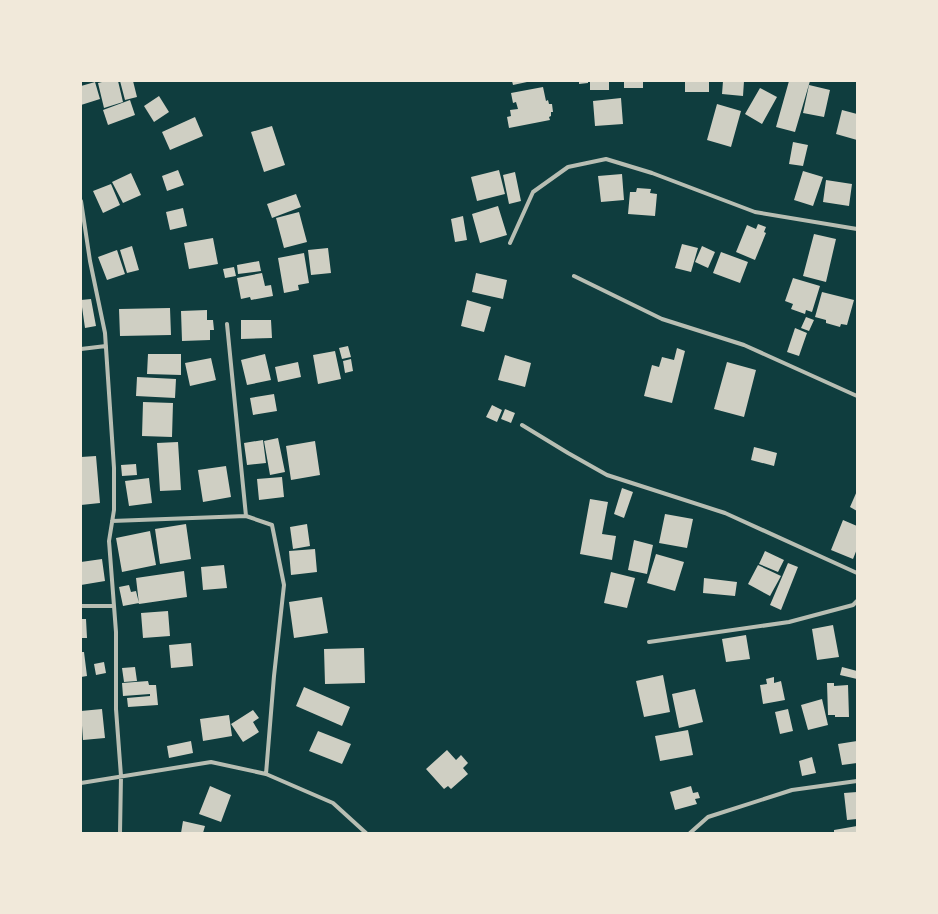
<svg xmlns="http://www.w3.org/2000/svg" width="938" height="914" viewBox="0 0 938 914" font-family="Rubik,sans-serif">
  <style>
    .building { fill: #cfcfc3 }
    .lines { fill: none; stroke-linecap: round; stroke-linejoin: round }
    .minor { stroke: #b8beb3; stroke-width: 4 }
  </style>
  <rect width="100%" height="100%" fill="#0f3d3e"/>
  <path class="building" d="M106,81H118L123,102L104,108L98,83Z
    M120,81H133L137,97L125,100Z
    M512,81H527V82L513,85Z
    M579,81H588V83L579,84Z
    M590,81H609V90H590Z
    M624,81H643V88H624Z
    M685,81H709V92H685Z
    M723,81H744L743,96L722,94Z
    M789,81H810L795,132L776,127Z
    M95,82L100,99L81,105V86Z
    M809,85L830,90L824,117L803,113Z
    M543,87L546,101L548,100L549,104H552L553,112H551V116L549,117L550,120L509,128L507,117L511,116L510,110L518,109L516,102L513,103L511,93Z
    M760,88L777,97L762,124L745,114Z
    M159,96L169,112L154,122L144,106Z
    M621,98L623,124L595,126L593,101Z
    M130,100L135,115L108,125L103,110Z
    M717,104L741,111L731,147L707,140Z
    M842,110L857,114V140L836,134Z
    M195,117L203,136L170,150L162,132Z
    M272,126L285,165L264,172L251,132Z
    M793,142L808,145L803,166L789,164Z
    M178,170L184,185L167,191L162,176Z
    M499,170L505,194L477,201L471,177Z
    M803,171L823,177L813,206L794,200Z
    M515,172L521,201L509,204L503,175Z
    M131,173L141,195L123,203L112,182Z
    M622,174L624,200L601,202L598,176Z
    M826,180L852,184L849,206L823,202Z
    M111,184L120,205L103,213L93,191Z
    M637,188L651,189L650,193L657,194L655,216L628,214L630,192H636Z
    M296,194L301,207L272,218L267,204Z
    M498,206L507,235L480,243L472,214Z
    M183,208L187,226L170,230L166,212Z
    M299,212L307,242L284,248L276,218Z
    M463,216L467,240L455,242L451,219Z
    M758,224L766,227L764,232L766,233L755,260L736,252L747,225L756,229Z
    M814,234L836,239L826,282L803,276Z
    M213,238L218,264L189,269L184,243Z
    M682,244L698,248L691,272L675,268Z
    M132,246L139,270L127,273L120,250Z
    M702,246L715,252L708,268L695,262Z
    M328,248L331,273L311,275L308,250Z
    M117,250L125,274L107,280L98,257Z
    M721,252L748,262L740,283L713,273Z
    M304,253L309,283L298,285L299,290L284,293L278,258Z
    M259,261L261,271L238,274L237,265Z
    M234,267L236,276L225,278L223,269Z
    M262,273L265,286L271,285L273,296L251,300L250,297L241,299L237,278Z
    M476,273L507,280L503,299L472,292Z
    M793,278L820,286L812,312L806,310L805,314L791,309L793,304L785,301Z
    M822,292L854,300L847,325L841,324L840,327L826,323V320L815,317Z
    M91,299L96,326L85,328L81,300Z
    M467,300L491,307L484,332L461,326Z
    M170,308L171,335L120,336L119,309Z
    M207,310V320H213L214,330H210V340L182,341L181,311Z
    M806,317L814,320L809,331L801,328Z
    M241,320H271L272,338L241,339Z
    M795,328L807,333L799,356L787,352Z
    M348,346L351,357L342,359L339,348Z
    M677,348L685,351L672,403L644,396L652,365L659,367L662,357L674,360Z
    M335,351L341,379L318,384L313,355Z
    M148,354H181V375L147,374Z
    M265,354L271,380L247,385L241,360Z
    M505,355L531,363L525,387L498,380Z
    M211,358L216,380L190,386L185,363Z
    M351,359L353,371L345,373L343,361Z
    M298,362L301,377L278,382L275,367Z
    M727,362L756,370L744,417L714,409Z
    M137,377L176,379L175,398L136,396Z
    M274,394L277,411L253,415L250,398Z
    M143,402L173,403L172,437L142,436Z
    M492,405L502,410L497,422L486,417Z
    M505,409L515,413L511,423L501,419Z
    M278,438L285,472L270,475L264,441Z
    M263,440L266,463L247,465L244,443Z
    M315,441L320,475L291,480L286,446Z
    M178,442L181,490L160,491L157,443Z
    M754,447L777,453L774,466L751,460Z
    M96,456L100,503L81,505V457Z
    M136,464L137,475L122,476L121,465Z
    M226,466L231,497L203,502L198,470Z
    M282,477L284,497L259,500L257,479Z
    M149,478L152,503L129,506L125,481Z
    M622,488L633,492L624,518L614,514Z
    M857,491V511L850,507Z
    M590,499L608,502L602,534L616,536L612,560L580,554Z
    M665,514L693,519L687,548L659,543Z
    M843,520L857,526V549L853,559L831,550Z
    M186,524L191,559L160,564L155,529Z
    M307,524L310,546L293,549L290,527Z
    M150,531L156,565L122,572L116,538Z
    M634,540L653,545L647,574L628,570Z
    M315,549L317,572L291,575L289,551Z
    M765,551L784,560L778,572L759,564Z
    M656,554L684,562L675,591L647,583Z
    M102,559L105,581L81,585V562Z
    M788,563L798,567L781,610L770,605Z
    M224,565L227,588L203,590L201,567Z
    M758,565L781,576L770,596L748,584Z
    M184,571L187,597L139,604L136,578Z
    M611,572L635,578L627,608L604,603Z
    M704,578L737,582L735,596L703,593Z
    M129,585L131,592L136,591L139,603L123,606L119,587Z
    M322,597L328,633L294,638L289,602Z
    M168,611L170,636L143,638L141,613Z
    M81,619H86L87,638H81Z
    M833,625L839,657L817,660L812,629Z
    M746,635L750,659L726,662L722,639Z
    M191,643L193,666L171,668L169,645Z
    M364,648L365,683L325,684L324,649Z
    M81,652H84L87,676L81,677Z
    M104,662L106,673L96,675L94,664Z
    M135,667L137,681L124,682L122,668Z
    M842,667L857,671V679L840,675Z
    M663,675L670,712L644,717L636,681Z
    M774,677V683L781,681L785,700L763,704L760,685L767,684L766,679Z
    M148,681L149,685H156L158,705L128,707L127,698L150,696V694L123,696L122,683Z
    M827,683H834V686L848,685L849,717H835V715H828Z
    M304,687L350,707L342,726L296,706Z
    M695,689L703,722L679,728L672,694Z
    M822,699L828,725L808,730L801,705Z
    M102,709L105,738L83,740L81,711Z
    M788,709L793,731L780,734L775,712Z
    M253,710L259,718L253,722L259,732L243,742L231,724Z
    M229,715L232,736L203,741L200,719Z
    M688,730L693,755L660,761L655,736Z
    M318,731L351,744L342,764L309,751Z
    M191,741L193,753L169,758L167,746Z
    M857,741V763L842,765L838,744Z
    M447,750L456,760L461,755L468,763L463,768L468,774L451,789L448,786L444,789L426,769Z
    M812,757L816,773L802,776L799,761Z
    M210,786L231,795L221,822L199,814Z
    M691,786L693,793L698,792L700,798L695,799L697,804L675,810L670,792Z
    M857,792V819L847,820L844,793Z
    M183,821L205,826L203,833H181Z
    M857,826V833H834V830Z"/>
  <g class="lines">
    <path class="minor" d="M81,201L90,261L105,333L114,468V510L109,541L116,632V709L121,776L120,833
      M510,243L533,192L568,167L606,159L652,173L755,212L857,229
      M574,276L662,319L744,345L857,396
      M227,324L246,516
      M81,349L106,346
      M522,425L568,453L607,475L725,513L857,573
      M112,521L246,516L272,525L284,585L274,676L266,774
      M81,606H114
      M649,642L789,622L853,605L857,601
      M81,783L211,762L266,774L333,803L366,833
      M690,833L708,817L792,790L857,781"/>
  </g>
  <rect width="938" height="914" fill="none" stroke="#f1e9da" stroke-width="164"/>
</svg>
